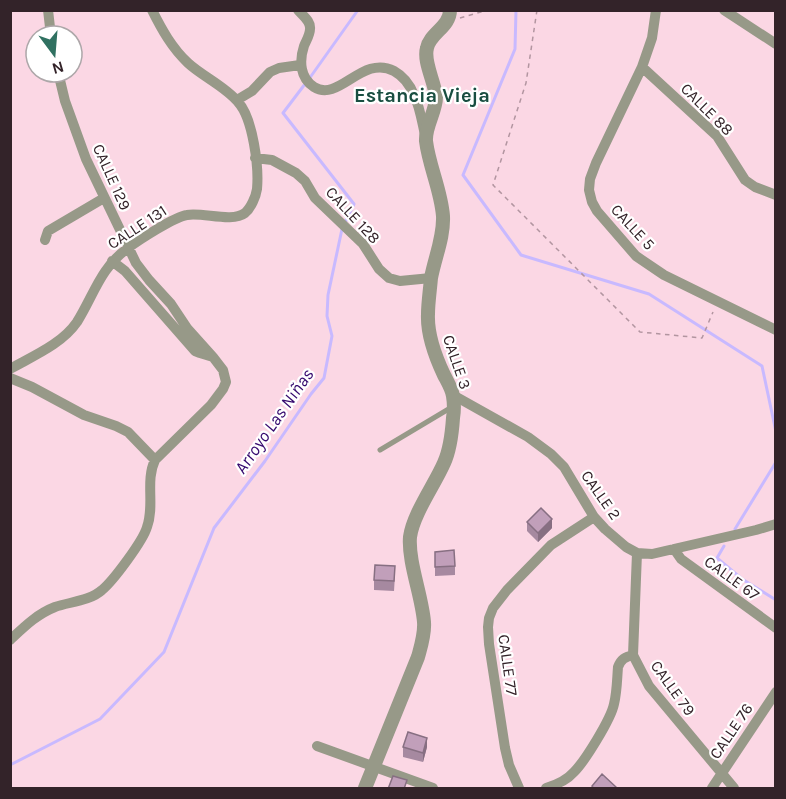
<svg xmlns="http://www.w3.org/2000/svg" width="786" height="799" viewBox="0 0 786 799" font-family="Karla,sans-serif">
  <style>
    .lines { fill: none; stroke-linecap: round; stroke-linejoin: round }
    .stream { stroke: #c8b9ff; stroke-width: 3 }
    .path { stroke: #b295a0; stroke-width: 1.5; stroke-dasharray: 4.5 4.5; stroke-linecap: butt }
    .service { stroke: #979988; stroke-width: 5 }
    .minor { stroke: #979988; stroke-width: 10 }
    .tertiary { stroke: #979988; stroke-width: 14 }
    .wall { fill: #a689a0 }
    .shaded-wall { fill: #876f82 }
    .building { fill: #c19fba; stroke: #876f82; stroke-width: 1.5 }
    .labels { text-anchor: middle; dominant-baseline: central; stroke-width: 4.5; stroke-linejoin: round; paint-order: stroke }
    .street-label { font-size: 16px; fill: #332329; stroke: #fff }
    .water-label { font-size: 18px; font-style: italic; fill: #360a6f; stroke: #fff }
    .quarter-label { font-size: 20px; font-weight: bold; fill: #194e41; stroke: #fff }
  </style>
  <rect width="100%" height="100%" fill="#fbd7e4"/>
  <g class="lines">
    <path class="stream" d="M516,10L515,49L463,175L521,255L649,294L762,366L776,432
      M309,79L358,10
      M735,529L776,462
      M724,546L717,558L742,579L776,600
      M10,765L100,719L164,652L214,528L265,461L311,394L324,378L332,336L327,316L328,295L342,229L354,204L283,113L305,84"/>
    <path class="path" d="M537,10L526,83L493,185L640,332L702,338L713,312
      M460,18L488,10"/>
    <path class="service" d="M380,450L452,407"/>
    <path class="minor" d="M48,10L51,36
      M298,10C303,16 311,21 310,29C310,35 306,41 304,46C299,61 300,78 314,87C339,103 362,54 394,71C403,76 410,85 414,95C420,107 422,122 425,135
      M656,10L652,38L642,67L596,163L590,179L589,190L592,202L597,211L636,256L664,275L776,330
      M724,10L776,44
      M642,67L717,136L745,180L755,187L776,195
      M237,100L252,91L270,72L279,68L300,65
      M255,158L272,160L296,173L305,181L315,198L363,244L379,269L389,278L400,281L431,278
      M45,240L48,231L104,198
      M112,261L125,271L195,351L200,353L213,357
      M10,369C33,356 62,344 77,322C94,295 100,268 128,248C139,240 174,217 187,215C203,212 232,223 245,213C251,208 256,196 257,189C259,167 253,118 238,102C226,87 202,76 188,63C172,48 162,30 152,10
      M10,378L32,387L84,415L116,426L128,432L155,460
      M453,395L528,437L551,454L564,467L594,517L605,529L626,547L637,553L652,554L756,530L776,524
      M674,549L681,559L776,628
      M637,553L633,655L649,686L734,788
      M10,640C24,627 37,614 55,607C69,602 90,601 102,590C113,581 143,541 147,527C155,505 145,481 155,460L211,405L223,389L226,382L223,370L213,357L187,328L171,304L149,280L136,263L86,159L65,101L58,72
      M317,746L433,788
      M519,788L509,765L505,748L489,644L488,627L489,618L493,608L507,590L551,545L594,517
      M546,788C556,785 567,780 574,772C585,761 611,719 614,704C617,692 617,679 618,667C621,659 625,657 633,655
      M712,788L776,692"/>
    <path class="tertiary" d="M365,788L418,657C421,646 425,634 424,622C422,596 408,562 410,537C413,514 435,484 444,463C450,450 452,433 453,418C454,412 454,402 453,396C452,389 447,381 444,375C435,356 427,335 428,314C428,303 430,290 431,278C435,257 444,237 443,216C441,190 429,166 426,141C425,126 436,112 436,97C435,82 423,62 427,48C430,33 450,27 450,10"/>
  </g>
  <path class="wall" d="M527,522L552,528L538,542L527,531Z
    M435,552L455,566V575L435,576Z
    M395,575L394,591L374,590V580Z
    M403,747H427L423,762L403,757Z"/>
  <path class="shaded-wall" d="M552,519V528L538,542V533Z
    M427,738V747L423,762V753Z"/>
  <path class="building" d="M541,508L552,519L538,533L527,522Z
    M454,550L455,566L435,567V552Z
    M375,565L395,566L394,581L374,580Z
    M408,732L427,738L423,753L403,747Z
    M602,774L617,788L616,789H594L592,786Z
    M393,776L407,780L404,789H388Z"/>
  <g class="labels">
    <g class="street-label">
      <text transform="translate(707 109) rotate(45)">CALLE 88</text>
      <text transform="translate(112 177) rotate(66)">CALLE 129</text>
      <text transform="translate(353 215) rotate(47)">CALLE 128</text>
      <text transform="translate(137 227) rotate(-33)">CALLE 131</text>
      <text transform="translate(633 227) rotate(47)">CALLE 5</text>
      <text transform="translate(457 362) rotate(71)">CALLE 3</text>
      <text transform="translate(601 495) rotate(55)">CALLE 2</text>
      <text transform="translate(732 578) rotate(36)">CALLE 67</text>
      <text transform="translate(508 665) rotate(82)">CALLE 77</text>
      <text transform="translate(673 688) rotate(54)">CALLE 79</text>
      <text transform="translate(731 731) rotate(-56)">CALLE 76</text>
    </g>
    <g class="water-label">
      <text transform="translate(274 421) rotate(-55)">Arroyo Las Niñas</text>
    </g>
    <g class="quarter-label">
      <text x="422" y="95">Estancia Vieja</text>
    </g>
  </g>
  <rect width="786" height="799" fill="none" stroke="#332329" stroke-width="24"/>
  <g transform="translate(54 54) rotate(164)"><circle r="28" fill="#ffffff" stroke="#ada7a9" stroke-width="1.5"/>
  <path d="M0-4.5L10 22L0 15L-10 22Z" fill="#307161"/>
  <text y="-9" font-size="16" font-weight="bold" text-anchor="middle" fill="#332329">N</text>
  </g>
</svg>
